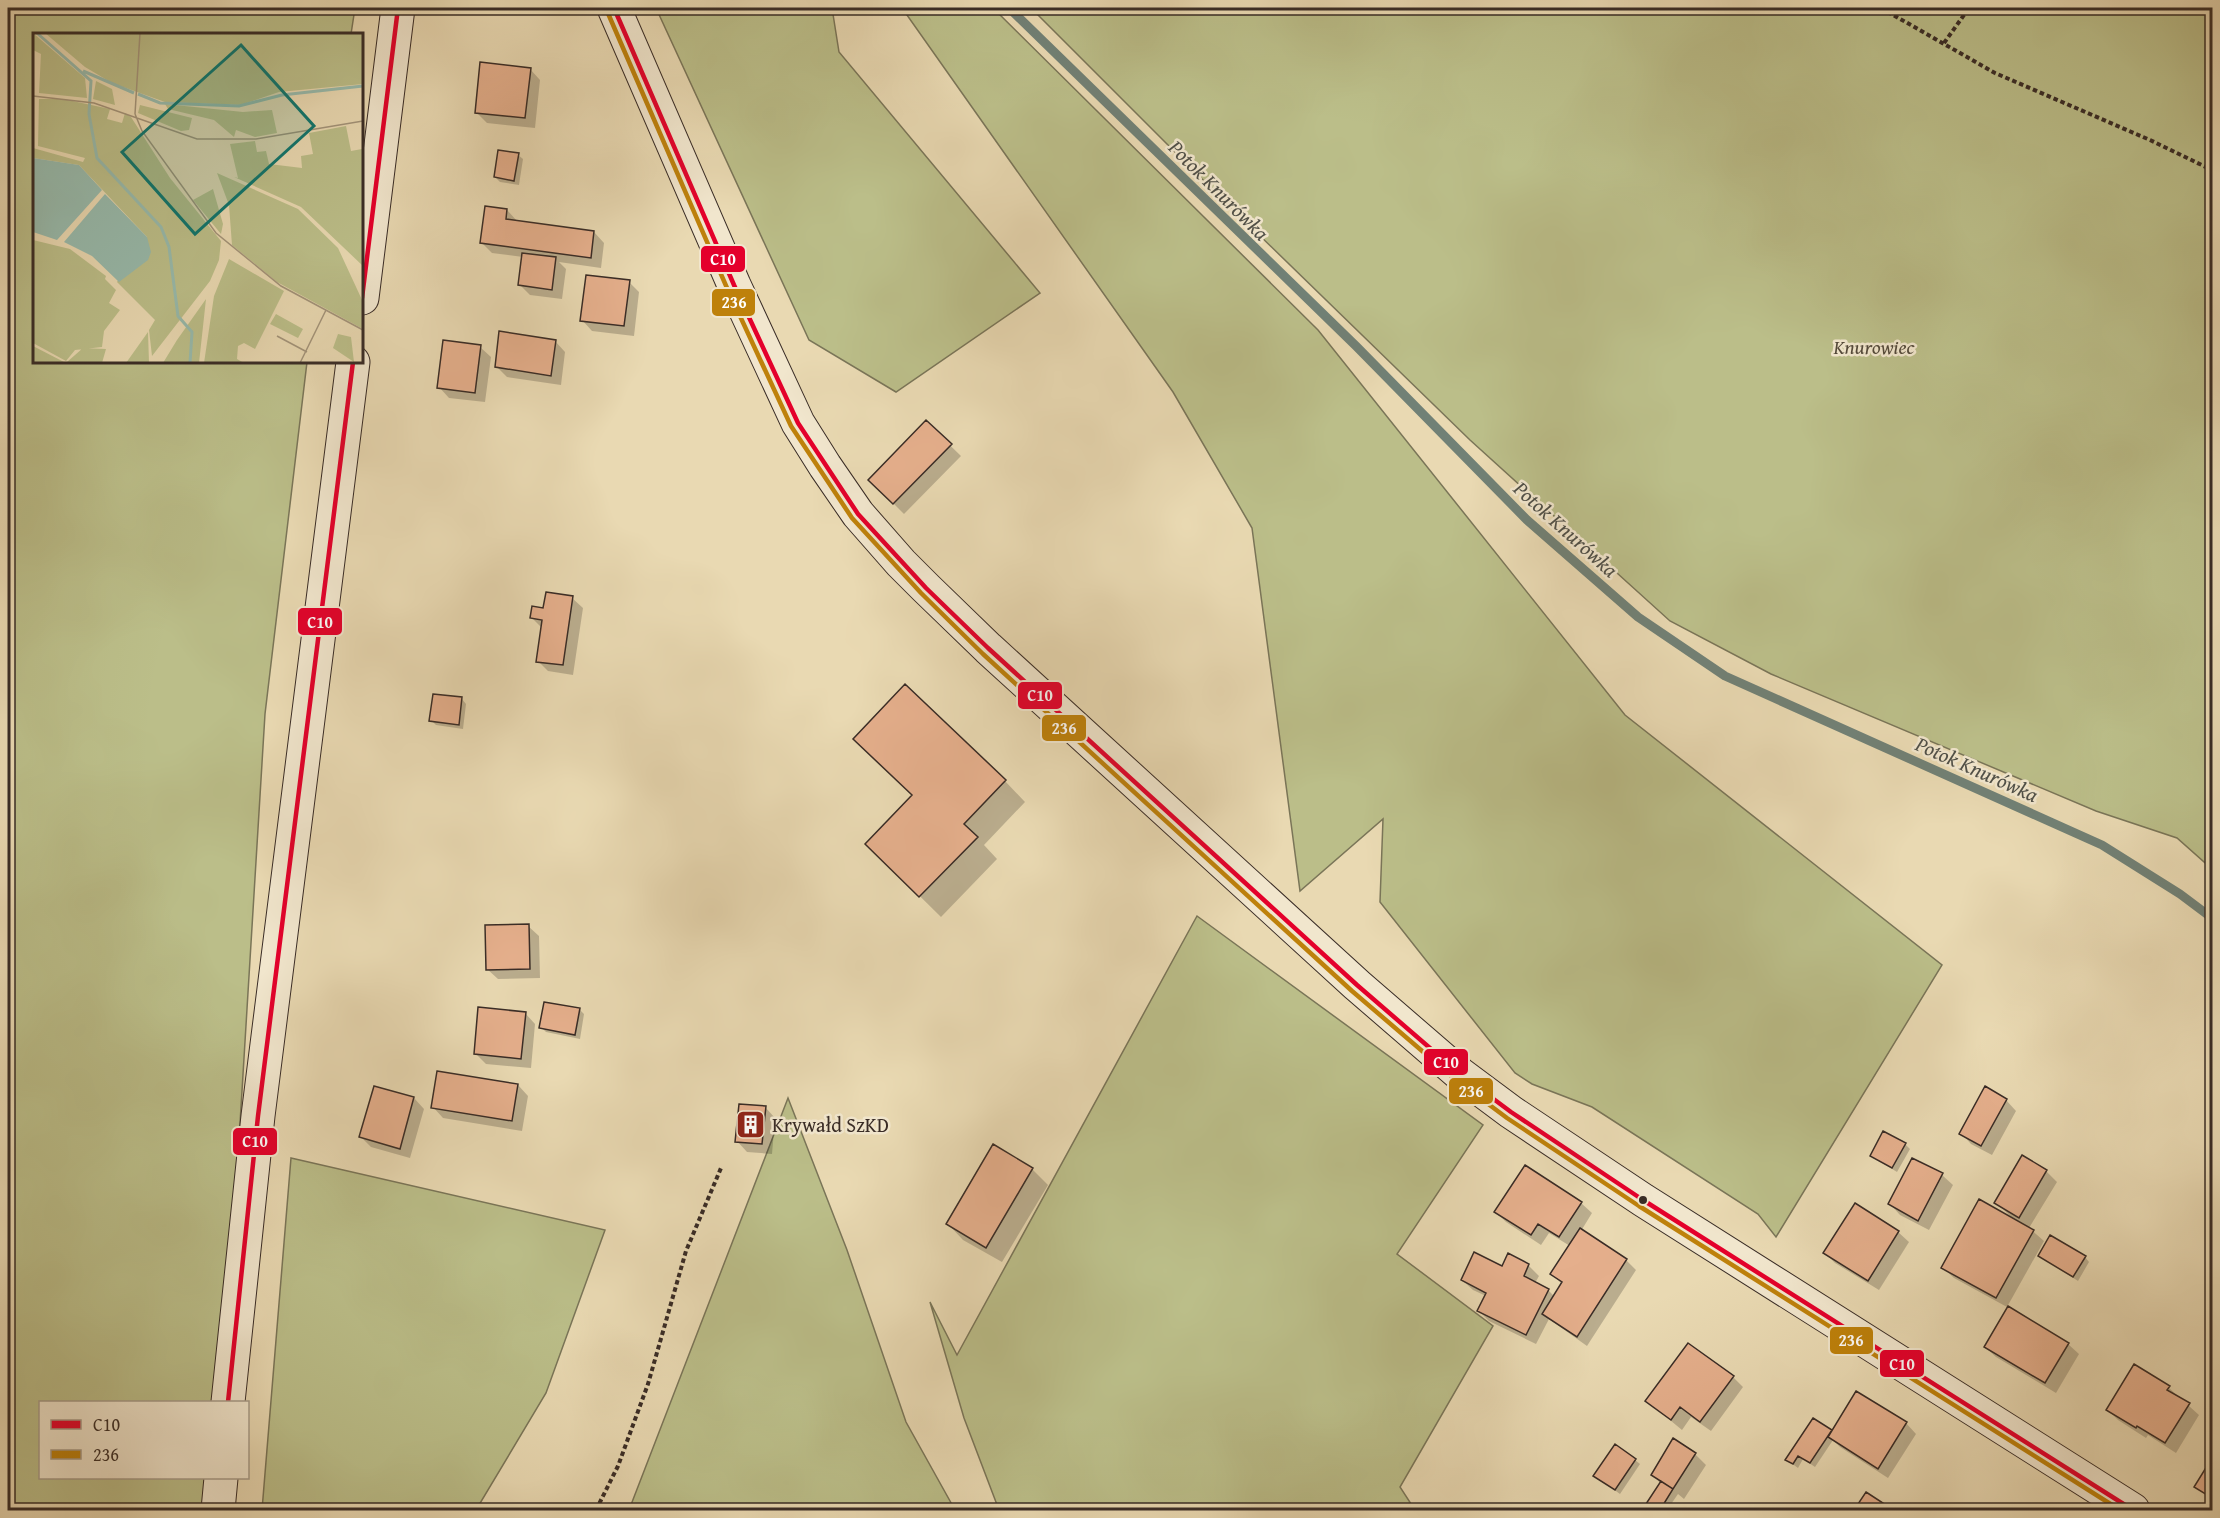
<svg xmlns="http://www.w3.org/2000/svg" width="2220" height="1518" viewBox="0 0 2220 1518" font-family="'Gentium Book Plus',serif">
  <style>
    .green { fill: #bbbe89; stroke: #7a7558; stroke-width: 1.5 }
    .shadow { fill: #0003 }
    .lines { fill: none; stroke-linecap: round; stroke-linejoin: round }
    .stream { stroke: #718176; stroke-width: 9 }
    .building { fill: #e5af8c; stroke: #392c26; stroke-width: 1.5 }
    .secondary-casing { stroke: #392c26; stroke-width: 35 }
    .path { stroke: #392c26; stroke-width: 4; stroke-dasharray: 4.5 3; stroke-linecap: butt }
    .secondary { stroke: #f1e6cd; stroke-width: 33 }
    .bus-1-casing { stroke: #f1e6cd; stroke-width: 9 }
    .bus-2-casing { stroke: #f1e6cd; stroke-width: 9 }
    .bus-1 { stroke: #e4002b; stroke-width: 4.5 }
    .bus-2 { stroke: #be810b; stroke-width: 4.5 }
    .bus-dot { fill: #392c26; stroke: #f1e6cd; stroke-width: 2 }
    .labels { text-anchor: middle; dominant-baseline: central; stroke-width: 5; stroke-linejoin: round; paint-order: stroke }
    .park-label { font-size: 20px; font-style: italic; fill: #53493a; stroke: #f1e6cd }
    .poi-label { font-size: 20px; fill: #392c26; stroke: #f1e6cd; text-anchor: start }
    .water-label { font-size: 21px; font-style: italic; fill: #505048; stroke: #f1e6cd }
    .inset-river { fill: none; stroke: #97baac; stroke-width: 3 }
    .inset-road { fill: none; stroke: #a3947a; stroke-width: 1.5 }
    .view { fill: #0f766e; fill-opacity: 0.15; stroke: #0f766e; stroke-width: 3 }
    .inset-edge { fill: none; stroke: #392c26; stroke-width: 3 }
    .line-badge { stroke: #f1e6cd; stroke-width: 2 }
    .badge-label { font-size: 16px; text-anchor: middle; font-weight: bold; fill: #fff }
  </style>
  <rect width="100%" height="100%" fill="#e9d9b2"/>
  <filter id="stains"><feTurbulence type="fractalNoise" baseFrequency=".00333" numOctaves="4"/><feColorMatrix values="0 0 0 0 .2 0 0 0 0 .09 0 0 0 0 .02 0 0 0 .5 -.17"/></filter>
  <radialGradient id="worn" r=".72"><stop offset=".6" stop-color="#630" stop-opacity="0"/><stop offset="1" stop-color="#630" stop-opacity=".3"/></radialGradient>
  <path class="green" d="M8,8H355L351,34H34V362H307L265,714L223,1402H40V1478H218L216,1510H8Z
    M656,8H832L839,52L1040,293L896,392L809,340Z
    M902,8H993L1318,330L1625,715L1942,965L1776,1237L1758,1214L1592,1107L1532,1084L1515,1073L1380,902L1383,819L1300,891L1252,528L1173,392Z
    M1031,8H2212V869L2177,838L2096,811L1771,674L1670,621L1470,440L1216,193Z
    M1197,916L1483,1125L1397,1254L1493,1326L1400,1487L1415,1510H999L964,1418L930,1302L957,1355Z
    M788,1098L847,1250L906,1422L955,1510H629Z
    M291,1158L605,1230L546,1393L476,1510H262Z"/>
  <path class="shadow" d="M506,8H545L544,14L508,9Z
    M530,69L540,80L535,128L487,123L476,112Z
    M518,155L523,159L519,185L500,182L495,177Z
    M507,210L517,221L594,232L604,243L601,268L559,262L566,269L562,299L530,295L520,285L523,257L492,253L481,242Z
    M629,282L639,292L634,336L592,331L582,320Z
    M555,341L565,352L561,385L507,377L496,366Z
    M480,347L491,357L485,402L449,398L439,387Z
    M926,422L961,456L904,514L870,480Z
    M572,598L583,608L573,675L548,671L538,661L542,628L532,618Z
    M462,699L466,704L463,729L436,725L431,720Z
    M1005,781L1025,802L984,845L997,859L941,917L867,844Z
    M528,926L539,936L540,978L498,979L487,969Z
    M579,1009L584,1014L580,1039L546,1032L541,1027Z
    M525,1013L535,1024L531,1068L486,1064L475,1053Z
    M518,1085L528,1096L522,1131L443,1118L433,1107Z
    M375,1088L414,1098L424,1109L410,1158L371,1147L361,1137Z
    M2006,1100L2016,1111L1992,1155L1971,1144L1961,1133Z
    M765,1107L775,1118L772,1154L747,1152L737,1141Z
    M1905,1144L1910,1149L1897,1172L1871,1156Z
    M1032,1169L1048,1185L1002,1262L963,1240L948,1224Z
    M2046,1171L2057,1182L2029,1228L2044,1241L2007,1307L1954,1278L1943,1268L2012,1218L1996,1202Z
    M1942,1175L1953,1185L1929,1230L1900,1215L1890,1204Z
    M1581,1203L1592,1213L1581,1231L1626,1260L1636,1270L1587,1346L1549,1319L1536,1344L1489,1321L1479,1311L1486,1296L1473,1290L1462,1280L1503,1268L1528,1265L1539,1276L1535,1283L1548,1290L1555,1297L1562,1284L1552,1274L1570,1246L1549,1233L1541,1245L1506,1222L1496,1212Z
    M1898,1232L1909,1242L1879,1290L1835,1263L1825,1253Z
    M2039,1256L2085,1257L2089,1262L2078,1281Z
    M2068,1344L2079,1354L2056,1393L1996,1357L1985,1347Z
    M1733,1377L1743,1387L1711,1431L1691,1417L1682,1430L1647,1401Z
    M2169,1388L2199,1415L2176,1453L2148,1435L2146,1438L2118,1420L2108,1410Z
    M1906,1423L1916,1434L1888,1478L1840,1447L1833,1440L1815,1467L1803,1459L1798,1468L1787,1460L1831,1431L1832,1433Z
    M1695,1454L1706,1465L1684,1499L1678,1494L1667,1510H1644L1661,1484L1653,1475Z
    M1635,1460L1640,1464L1620,1494L1595,1476Z
    M2212,1461V1500L2196,1486Z
    M1866,1494L1885,1506L1890,1510H1856Z"/>
  <g class="lines">
    <path class="stream" d="M1009,8L1356,346L1527,520L1638,617L1725,676L2102,845L2180,894L2212,918"/>
  </g>
  <path class="building" d="M480,62L531,68L525,118L475,113Z
    M498,150L519,153L514,181L494,177Z
    M485,206L507,209L506,219L594,231L591,258L480,243Z
    M522,253L556,257L552,290L518,285Z
    M586,275L630,280L624,326L580,321Z
    M499,331L556,340L551,376L495,367Z
    M443,340L481,345L475,393L437,388Z
    M926,420L952,444L893,504L868,480Z
    M546,592L573,596L563,665L536,662L542,620L530,618L532,606L543,608Z
    M905,684L1006,780L964,824L978,837L919,897L865,844L912,795L853,739Z
    M433,694L462,697L459,725L429,721Z
    M529,924L530,969L486,970L485,925Z
    M544,1002L580,1008L575,1035L539,1028Z
    M478,1007L526,1012L521,1059L474,1054Z
    M437,1071L518,1084L512,1121L431,1108Z
    M374,1086L414,1097L400,1149L359,1137Z
    M1985,1086L2007,1099L1981,1146L1959,1134Z
    M739,1104L766,1106L762,1144L735,1142Z
    M1883,1131L1906,1143L1892,1168L1870,1156Z
    M993,1144L1033,1168L986,1248L946,1224Z
    M2022,1155L2047,1170L2019,1218L1994,1203Z
    M1912,1158L1943,1173L1918,1221L1888,1204Z
    M1525,1165L1582,1202L1559,1237L1538,1224L1531,1235L1494,1212Z
    M1979,1199L2034,1230L1996,1298L1941,1268Z
    M1855,1203L1899,1231L1868,1281L1823,1253Z
    M1580,1228L1627,1259L1577,1337L1542,1314L1562,1282L1550,1274Z
    M2050,1235L2086,1256L2073,1277L2038,1256Z
    M1474,1252L1502,1266L1508,1253L1529,1264L1524,1276L1549,1289L1526,1335L1477,1311L1486,1293L1461,1280Z
    M2008,1306L2069,1343L2045,1383L1984,1347Z
    M1688,1343L1734,1376L1700,1422L1680,1407L1671,1420L1645,1401Z
    M2134,1364L2170,1386L2167,1390L2190,1403L2165,1443L2137,1426L2136,1428L2106,1410Z
    M1856,1391L1907,1422L1878,1469L1828,1437Z
    M1813,1418L1832,1430L1810,1463L1798,1456L1793,1464L1785,1460Z
    M1673,1438L1696,1453L1673,1489L1651,1475Z
    M1615,1444L1636,1459L1615,1490L1593,1476Z
    M2212,1458V1498L2194,1487Z
    M1661,1481L1673,1489L1660,1510H1642Z
    M1866,1492L1886,1505L1883,1510H1854Z"/>
  <g class="lines">
    <defs>
      <path id="secondary" d="M614,8L734,285L798,423L825,466L858,514L901,563L926,588L988,648L1357,985L1460,1074L1511,1112L1643,1200L2133,1510
        M362,298L398,8
        M228,1402L258,1116L353,362
        M218,1510L221,1478"/>
    </defs>
    <use href="#secondary" class="secondary-casing"/>
    <path class="path" d="M1881,8L1995,73L2150,140L2212,170
      M1944,43L1969,8
      M596,1510L618,1466L648,1384L686,1251L721,1168"/>
    <use href="#secondary" class="secondary"/>
    <defs>
      <path id="bus-1" d="M614,8L734,285L798,423L858,514L926,588L988,648L1357,985L1460,1074L1511,1112L1643,1200L2133,1510
        M362,298L398,8
        M228,1402L258,1116L353,362"/>
      <path id="bus-2" d="M607,11L727,288L791,426L852,518L921,593L983,654L1352,991L1456,1080L1507,1118L1639,1206L2120,1510"/>
    </defs>
    <use href="#bus-1" class="bus-1-casing"/>
    <use href="#bus-2" class="bus-2-casing"/>
    <use href="#bus-1" class="bus-1"/>
    <use href="#bus-2" class="bus-2"/>
  </g>
  <defs>
    <symbol id="building-square" viewBox="-11 -11 22 22"><rect x="-9" y="-9" width="18" height="18" rx="4" fill="#8f2418" stroke="#f1e6cd"/><path d="M-4-6H4V6H1V3H-1V6H-4ZM-2.5-4.3h1.7v1.8h-1.7ZM.8-4.3h1.7v1.8H.8ZM-2.5-1h1.7V.8h-1.7ZM.8-1h1.7V.8H.8Z" fill="#fff"/></symbol>
  </defs>
  <g fill-rule="evenodd">
    <use href="#building-square" x="734" y="1108" width="33" height="33"/>
  </g>
  <circle class="bus-dot" cx="1643" cy="1200" r="5"/>
  <g class="labels">
    <g class="park-label">
      <text x="1874" y="346">Knurowiec</text>
    </g>
    <g class="poi-label">
      <text x="772" y="1124">Krywałd SzKD</text>
    </g>
    <g class="water-label">
      <text transform="translate(1219 190) rotate(45)">Potok Knurówka</text>
      <text transform="translate(1566 529) rotate(42)">Potok Knurówka</text>
      <text transform="translate(1977 769) rotate(24)">Potok Knurówka</text>
    </g>
  </g>
  <g transform="translate(33 33)">
    <rect width="330" height="330" fill="#e9d9b2"/>
    <path d="M0,0L52,45L54,65L6,60L8,21L0,17ZM12,0H330V51L246,59L208,72L132,69L79,50L52,34ZM63,48L79,56L82,72L60,66ZM6,66H30L77,76L74,86L89,90L92,80L98,84L137,145L188,208L186,227L177,248L119,323L116,297L122,287L84,249L114,204L46,132L0,125V115L50,129L52,125L5,113ZM132,71L210,79L239,77L244,100L222,104L203,97L201,104L181,87L135,76ZM107,72L159,85L156,97L148,98L105,80ZM313,93L318,118L329,116L330,121V233L268,174L201,144L205,145L197,111L222,108L224,119L233,118L236,131L269,135L268,123L280,121L276,100ZM184,140L265,176L305,215L330,269V296L244,249L199,212L196,172ZM180,156L190,191L188,201L160,167ZM0,207L37,216L73,243L72,246L83,257L76,270L87,277L71,298L69,314L42,317L33,328L0,310ZM196,226L251,258L222,316L211,310L205,313L204,326L211,330H171L181,263ZM173,266L166,330H130L144,307ZM243,281L270,296L265,305L237,291ZM115,299L116,330H93ZM305,301L318,304L321,329L300,315ZM0,313L31,329L0,330ZM50,315L73,316L69,330L34,329Z" fill="#bbbe89"/>
    <path d="M0,125L46,132L69,157L24,207L0,199ZM72,161L114,204L118,219L115,227L86,249L59,223L31,209Z" fill="#97baac"/>
    <path class="inset-river" d="M4,0L58,48L56,81L64,125L128,194L136,214L145,283L159,299L157,330M50,38L101,60M105,61L127,70L206,73L249,62L330,53"/>
    <path class="inset-road" d="M0,63L61,70L164,106H223L330,88M102,81L107,0M102,81L109,98L183,200L248,253L330,297M244,303L274,319M267,330L293,277"/>
    <path class="view" d="M208,12L281,93L162,201L89,119Z"/>
    <rect width="330" height="330" class="inset-edge"/>
  </g>
  <g class="line-badge">
    <rect x="700" y="245" width="46" height="28" rx="6" fill="#e4002b"/>
    <rect x="711" y="288" width="45" height="29" rx="6" fill="#be810b"/>
    <rect x="297" y="607" width="46" height="29" rx="6" fill="#e4002b"/>
    <rect x="1017" y="681" width="46" height="29" rx="6" fill="#e4002b"/>
    <rect x="1041" y="714" width="46" height="28" rx="6" fill="#be810b"/>
    <rect x="1423" y="1048" width="46" height="28" rx="6" fill="#e4002b"/>
    <rect x="1448" y="1077" width="46" height="28" rx="6" fill="#be810b"/>
    <rect x="232" y="1127" width="46" height="29" rx="6" fill="#e4002b"/>
    <rect x="1829" y="1326" width="45" height="29" rx="6" fill="#be810b"/>
    <rect x="1879" y="1349" width="46" height="29" rx="6" fill="#e4002b"/>
  </g>
  <g class="badge-label">
    <text x="723" y="265">C10</text>
    <text x="734" y="308">236</text>
    <text x="320" y="628">C10</text>
    <text x="1040" y="701">C10</text>
    <text x="1064" y="734">236</text>
    <text x="1446" y="1068">C10</text>
    <text x="1471" y="1097">236</text>
    <text x="255" y="1147">C10</text>
    <text x="1851" y="1346">236</text>
    <text x="1902" y="1370">C10</text>
  </g>
  <rect width="2220" height="1518" fill="none" stroke="#e9d9b2" stroke-width="30"/>
  <rect x="9" y="9" width="2202" height="1500" fill="none" stroke="#392c26" stroke-width="3"/>
  <rect x="15" y="15" width="2190" height="1488" fill="none" stroke="#392c26" stroke-width="1.5"/>
  <rect x="39" y="1401" width="210" height="78" fill="#f1e6cd" stroke="#a79c8a" stroke-width="1.5"/>
  <rect x="51" y="1420" width="30" height="9" fill="#e4002b" stroke="#a79c8a" stroke-width="1.5"/>
  <text x="93" y="1431" font-size="18" fill="#392c26">C10</text>
  <rect x="51" y="1450" width="30" height="9" fill="#be810b" stroke="#a79c8a" stroke-width="1.5"/>
  <text x="93" y="1461" font-size="18" fill="#392c26">236</text>
  <rect width="100%" height="100%" filter="url(#stains)"/>
  <rect width="100%" height="100%" fill="url(#worn)"/>
</svg>
